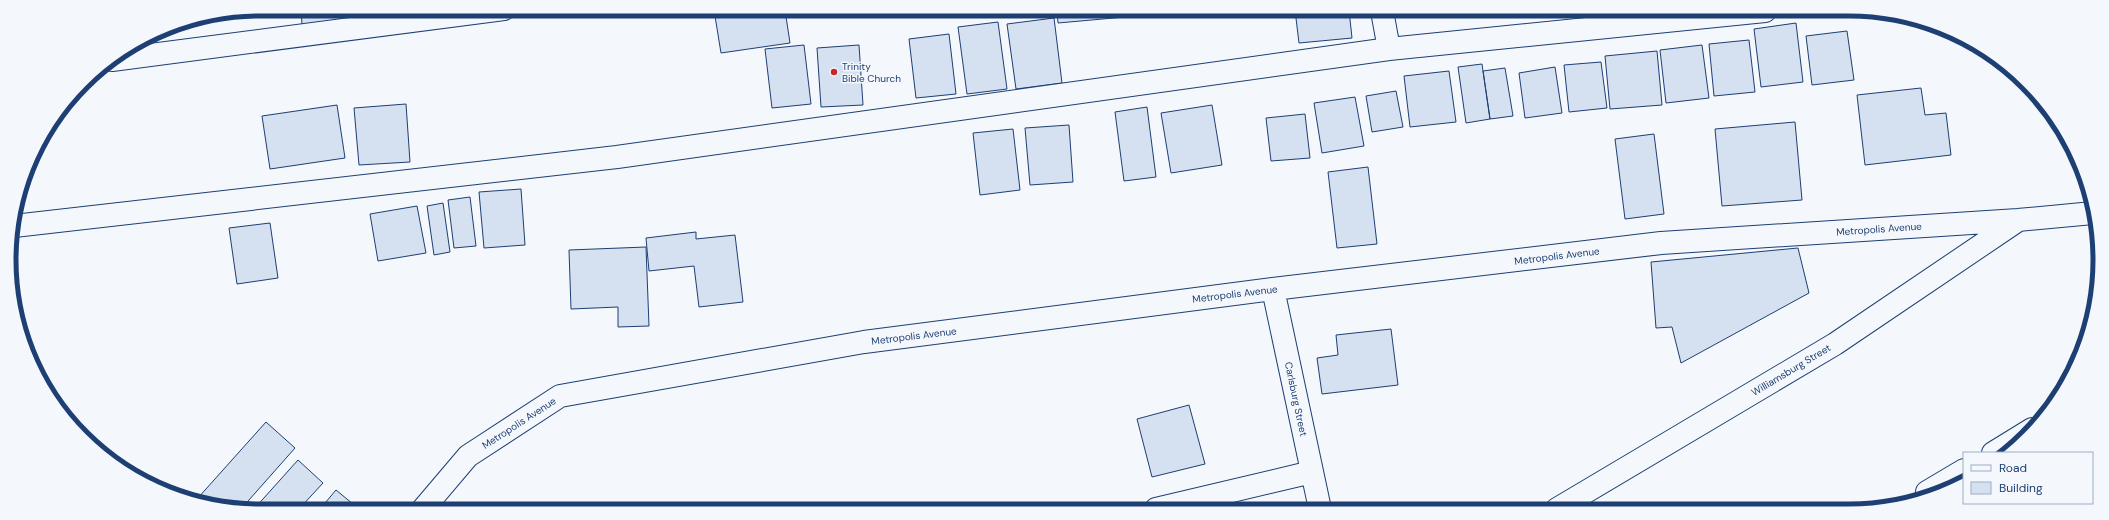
<svg xmlns="http://www.w3.org/2000/svg" width="2109" height="520" viewBox="0 0 2109 520" font-family="'DM Sans',sans-serif">
  <style>
    .building { fill: #d5e0f0; stroke: #1d3f73 }
    .lines { fill: none; stroke-linecap: round; stroke-linejoin: round }
    .minor-casing { stroke: #1d3f73; stroke-width: 24 }
    .minor { stroke: #f4f7fb; stroke-width: 22 }
    .poi-dot { fill: #c62828; stroke: #f4f7fb; stroke-width: 1.5 }
    .labels { text-anchor: middle; dominant-baseline: central; stroke-width: 3; stroke-linejoin: round; paint-order: stroke }
    .poi-label { font-size: 10px; fill: #1d3f73; stroke: #f4f7fb; text-anchor: start }
    .street-label { font-size: 10px; fill: #1d3f73; stroke: #f4f7fb }
    .rim { fill: none; stroke: #1d3f73; stroke-width: 5 }
  </style>
  <rect width="100%" height="100%" fill="#f4f7fb"/>
  <path class="building" d="M301,9H338L339,22L302,25Z
    M714,10H785L790,43L721,53Z
    M1006,10H1050V12L1007,16Z
    M1057,10H1146L1147,15L1058,23Z
    M1295,10H1349L1352,38L1299,43Z
    M1054,18L1062,83L1016,89L1007,24Z
    M998,22L1007,89L967,94L958,27Z
    M1796,23L1803,82L1761,87L1754,29Z
    M1847,31L1854,80L1812,85L1806,36Z
    M949,34L956,94L916,98L909,39Z
    M1749,40L1755,92L1714,96L1709,44Z
    M804,45L811,104L772,108L765,49Z
    M859,45L863,105L821,107L817,48Z
    M1702,45L1709,98L1666,103L1660,50Z
    M1657,51L1662,105L1610,109L1605,56Z
    M1601,62L1607,108L1569,112L1564,65Z
    M1482,64L1490,119L1466,123L1458,67Z
    M1555,67L1562,113L1525,118L1519,73Z
    M1505,68L1513,116L1490,119L1483,71Z
    M1449,71L1456,122L1410,127L1404,76Z
    M1921,88L1925,115L1946,113L1951,155L1865,165L1857,95Z
    M1396,91L1403,127L1372,132L1366,96Z
    M1355,97L1364,146L1322,153L1314,103Z
    M406,104L410,162L359,165L354,108Z
    M337,105L345,158L270,169L262,116Z
    M1212,105L1222,165L1171,173L1161,113Z
    M1147,107L1156,177L1124,181L1115,112Z
    M1305,114L1310,158L1271,161L1266,118Z
    M1795,122L1802,200L1722,206L1715,129Z
    M1069,125L1073,182L1030,185L1025,128Z
    M1013,129L1020,190L980,195L973,133Z
    M1654,134L1664,214L1625,219L1615,139Z
    M1368,167L1377,244L1337,248L1328,172Z
    M521,189L525,245L484,248L479,192Z
    M470,197L476,246L454,248L448,200Z
    M443,203L450,252L434,255L427,206Z
    M417,206L426,253L378,261L370,214Z
    M270,223L278,278L237,284L229,228Z
    M696,232V239L735,235L743,302L699,307L694,266L649,271L646,238Z
    M646,247L649,326L618,327V307L571,309L569,250Z
    M1798,248L1809,293L1681,363L1672,327L1656,328L1651,262Z
    M1391,329L1398,385L1322,394L1317,358L1338,355L1336,335Z
    M1189,405L1205,464L1152,477L1137,419Z
    M266,422L295,448L241,509H227L197,499Z
    M298,460L323,483L299,509H254Z
    M336,490L359,509H320Z"/>
  <g class="lines">
    <defs>
      <path id="minor" d="M1382,11L1389,49
        M112,60L504,9
        M14,226L617,157L1389,49L1765,11
        M1273,289L1320,509
        M1993,453L2032,429
        M1927,495V492L1964,470
        M423,509L468,456L560,396L864,342L1273,289L1661,243L2018,220L2093,213
        M1156,509L1312,472
        M1557,509L1835,344L2017,221"/>
    </defs>
    <use href="#minor" class="minor-casing"/>
    <use href="#minor" class="minor"/>
  </g>
  <circle class="poi-dot" cx="834" cy="72" r="4"/>
  <g class="labels">
    <g class="poi-label">
      <text x="842" y="66">Trinity<tspan x="842" dy="12">Bible Church</tspan></text>
    </g>
    <g class="street-label">
      <text transform="translate(1879 229) rotate(-4)">Metropolis Avenue</text>
      <text transform="translate(1557 256) rotate(-7)">Metropolis Avenue</text>
      <text transform="translate(1235 294) rotate(-7)">Metropolis Avenue</text>
      <text transform="translate(914 336) rotate(-7)">Metropolis Avenue</text>
      <text transform="translate(1791 370) rotate(-31)">Williamsburg Street</text>
      <text transform="translate(1296 399) rotate(78)">Carlsburg Street</text>
      <text transform="translate(519 423) rotate(-33)">Metropolis Avenue</text>
    </g>
  </g>
  <path d="M0 0H2109V520H0ZM260 16H1849A244 244 0 0 1 2093 260V260A244 244 0 0 1 1849 504H260A244 244 0 0 1 16 260V260A244 244 0 0 1 260 16Z" fill="#f4f7fb" fill-rule="evenodd"/>
  <path class="rim" d="M260 16H1849A244 244 0 0 1 2093 260V260A244 244 0 0 1 1849 504H260A244 244 0 0 1 16 260V260A244 244 0 0 1 260 16Z"/>
  <rect x="1963" y="452" width="130" height="52" fill="#f4f7fb" stroke="#9eadc5"/>
  <rect x="1971" y="465" width="20" height="6" fill="#f4f7fb" stroke="#9eadc5"/>
  <text x="1999" y="472" font-size="12" fill="#1d3f73">Road</text>
  <rect x="1971" y="482" width="20" height="12" fill="#d5e0f0" stroke="#9eadc5"/>
  <text x="1999" y="492" font-size="12" fill="#1d3f73">Building</text>
</svg>
